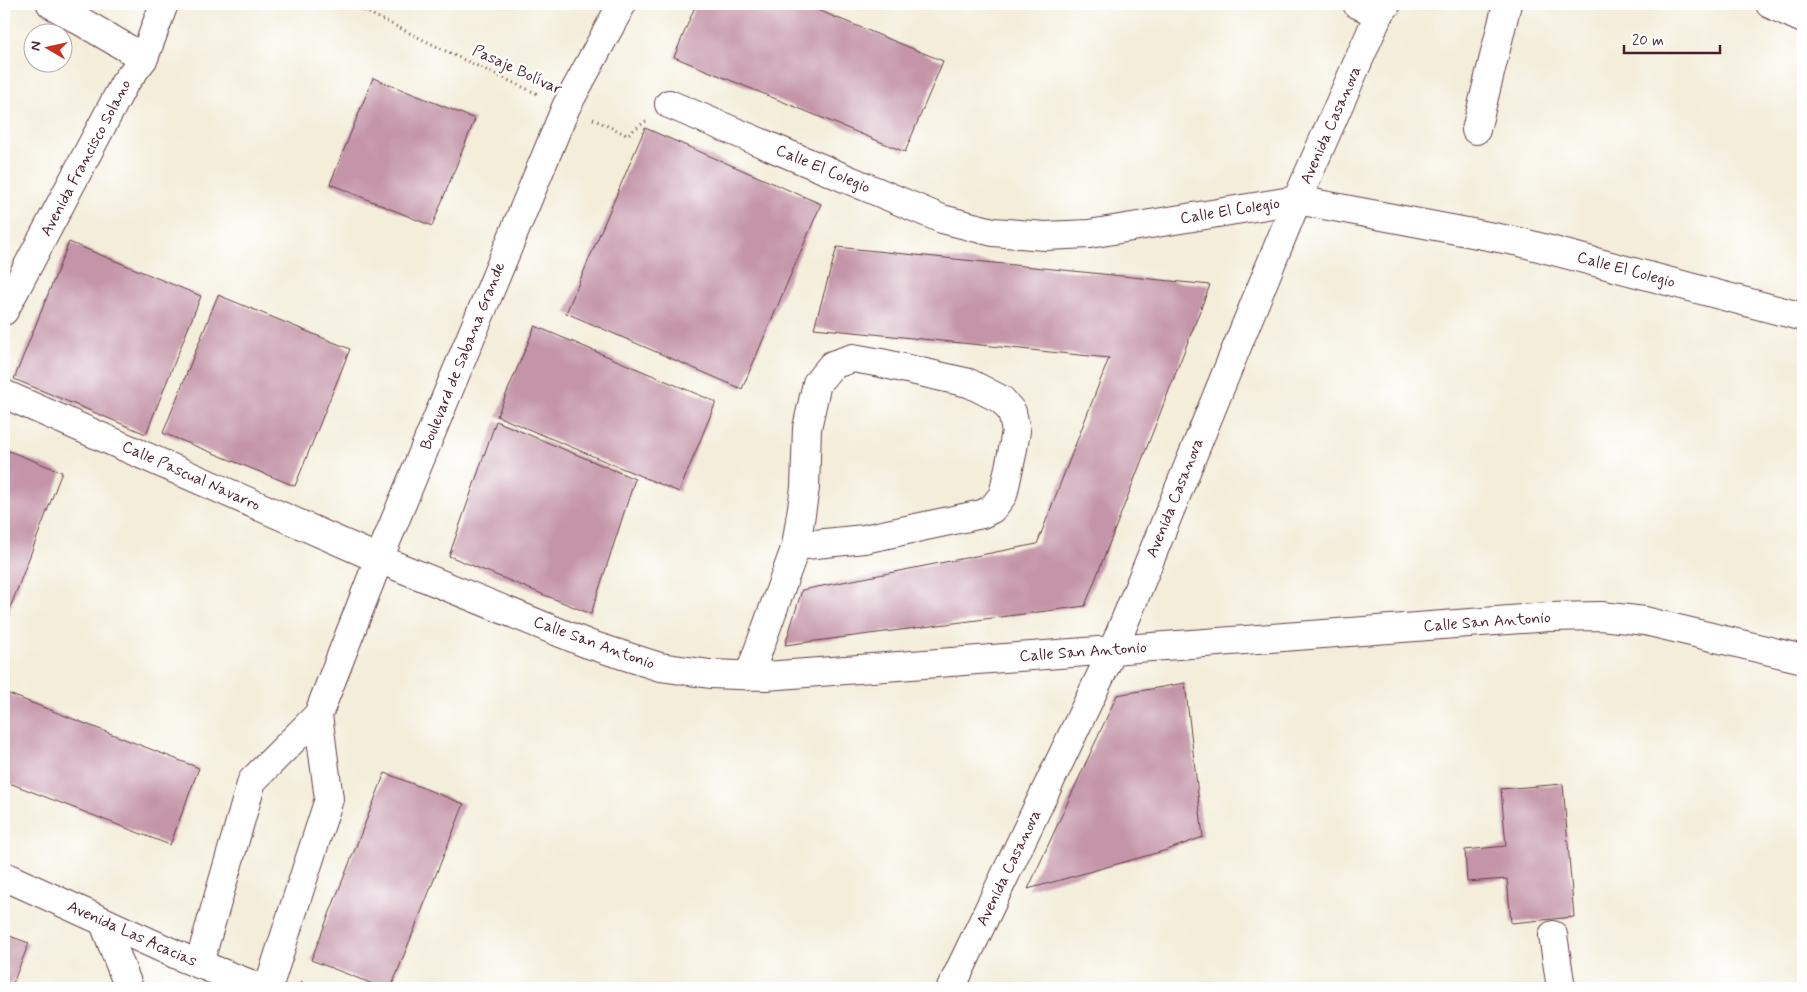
<svg xmlns="http://www.w3.org/2000/svg" width="1807" height="992" viewBox="0 0 1807 992" font-family="Mynerve,sans-serif">
  <style>
    .building { fill: #c495a8 }
    .lines { fill: none; stroke-linecap: round; stroke-linejoin: round }
    .minor-casing { stroke: #633e45; stroke-width: 30 }
    .major-casing { stroke: #633e45; stroke-width: 30 }
    .path { stroke: #633e45; stroke-width: 3; stroke-dasharray: 1 4; stroke-linecap: butt }
    .minor { stroke: #fff; stroke-width: 28 }
    .major { stroke: #fff; stroke-width: 28 }
    .labels { text-anchor: middle; dominant-baseline: central; stroke-width: 5; stroke-linejoin: round; paint-order: stroke }
    .street-label { font-size: 16px; fill: #4a1f2b; stroke: #fff }
  </style>
  <rect width="100%" height="100%" fill="#fff"/>
  <filter id="ink" filterUnits="userSpaceOnUse"><feTurbulence type="fractalNoise" baseFrequency=".02" numOctaves="2"/><feDisplacementMap in="SourceGraphic" scale="10" xChannelSelector="R" yChannelSelector="G"/><feConvolveMatrix kernelMatrix="1 2 1 2 8 2 1 2 1" color-interpolation-filters="sRGB"/></filter>
  <filter id="wash" filterUnits="userSpaceOnUse"><feTurbulence type="fractalNoise" baseFrequency=".0096" numOctaves="4" result="noise"/><feDisplacementMap in="SourceGraphic" scale="20" xChannelSelector="R" yChannelSelector="G"/><feGaussianBlur stdDeviation="1.12" result="paint"/><feColorMatrix in="noise" values="0 0 0 0 0 0 0 0 0 0 0 0 0 0 0 0 0 1.4 0 .05"/><feComposite in="paint" operator="in"/></filter>
  <g filter="url(#wash)">
    <rect width="100%" height="100%" fill="#f3edd9"/>
    <g id="blocks">
      <path class="building" d="M696,4H803L943,61L905,152L674,57Z
        M373,78L475,119L432,226L330,184Z
        M645,128L821,204L742,389L566,313Z
        M69,242L201,296L146,434L14,379Z
        M837,247L1210,285L1085,606L785,645L802,590L1037,544L1109,358L814,328Z
        M218,295L350,349L295,486L163,433Z
        M535,326L716,402L679,492L497,416Z
        M496,421L635,479L591,614L449,556Z
        M4,449L62,472L4,624Z
        M1185,683L1203,837L1167,850L1028,889L1117,695Z
        M4,692L199,768L170,845L4,781Z
        M385,773L464,804L391,988H383L311,960Z
        M1563,784L1574,917L1511,923L1507,879L1467,882L1465,850L1506,846L1501,789Z
        M4,934L29,943L11,988H4Z"/>
    </g>
  </g>
  <g filter="url(#ink)">
    <use href="#blocks" fill-opacity="0" stroke="#633e45" stroke-width="1"/>
    <g class="lines">
      <defs>
        <path id="minor" d="M51,4L144,58
          M1357,4L1379,14
          M1770,4L1803,19
          M669,104L942,219L993,232L1045,236L1089,234L1297,200L1520,242L1803,317
          M1476,130L1507,4
          M4,311L124,84L144,58L164,4
          M4,394L379,559L588,644L660,667L710,674L766,676L1549,617L1601,616L1645,621L1803,659
          M749,676L796,546L805,488L807,428L817,383L832,365L853,358L881,363L969,383L1002,400L1012,412L1016,431L1012,454L1003,495L992,509L982,514L864,539L796,546
          M104,923L129,988
          M1553,935L1561,988
          M199,964L252,781L318,715L379,559L566,107L622,4
          M268,988L329,799L318,715
          M951,988L1113,650L1297,200L1379,14L1387,4"/>
        <path id="major" d="M4,876L186,959L261,988"/>
      </defs>
      <use href="#minor" class="minor-casing"/>
      <use href="#major" class="major-casing"/>
      <path class="path" d="M351,4L458,57L540,95
        M593,119L627,135L646,121
        M301,982L319,988"/>
      <use href="#minor" class="minor"/>
      <use href="#major" class="major"/>
    </g>
  </g>
  <g class="labels">
    <g class="street-label">
      <text transform="translate(517 70) rotate(25)">Pasaje Bolívar</text>
      <text transform="translate(1331 125) rotate(-66)">Avenida Casanova</text>
      <text transform="translate(86 158) rotate(-62)">Avenida Francisco Solano</text>
      <text transform="translate(823 169) rotate(23)">Calle El Colegio</text>
      <text transform="translate(1230 211) rotate(-9)">Calle El Colegio</text>
      <text transform="translate(1626 270) rotate(15)">Calle El Colegio</text>
      <text transform="translate(463 356) rotate(-68)">Boulevard de Sabana Grande</text>
      <text transform="translate(191 476) rotate(24)">Calle Pascual Navarro</text>
      <text transform="translate(1175 498) rotate(-68)">Avenida Casanova</text>
      <text transform="translate(1487 622) rotate(-4)">Calle San Antonio</text>
      <text transform="translate(594 643) rotate(20)">Calle San Antonio</text>
      <text transform="translate(1083 652) rotate(-4)">Calle San Antonio</text>
      <text transform="translate(1009 868) rotate(-64)">Avenida Casanova</text>
      <text transform="translate(132 934) rotate(24)">Avenida Las Acacias</text>
    </g>
  </g>
  <rect width="1807" height="992" fill="none" stroke="#fff" stroke-width="20"/>
  <g transform="translate(48 48) rotate(279)"><circle r="24" fill="#ffffff" stroke="#b7a5aa"/>
  <path d="M0-4L9 19L0 12L-9 19Z" fill="#c8321e"/>
  <text y="-8" font-size="14" font-weight="bold" text-anchor="middle" fill="#4a1f2b">N</text>
  </g>
  <path d="M1624 45v8h96v-8" fill="none" stroke="#4a1f2b" stroke-width="2.5"/>
  <text x="1632" y="45" font-size="15" fill="#4a1f2b" stroke="#ffffff" stroke-width="4" paint-order="stroke">20 m</text>
</svg>
